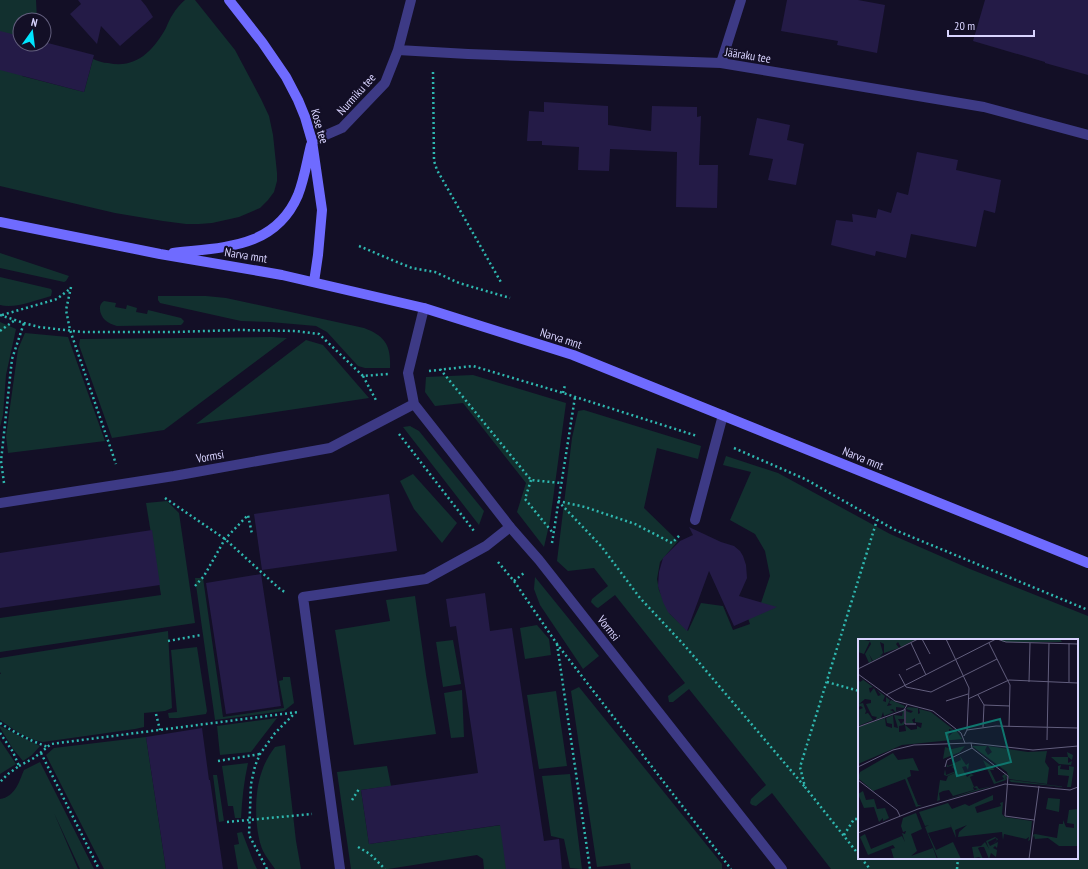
<svg xmlns="http://www.w3.org/2000/svg" width="1088" height="869" viewBox="0 0 1088 869" font-family="'PT Sans Narrow',sans-serif">
  <style>
    .green { fill: #12302f; fill-rule: evenodd }
    .building { fill: #241b47 }
    .lines { fill: none; stroke-linecap: round; stroke-linejoin: round }
    .path { stroke: #2fb8b0; stroke-width: 2.5; stroke-dasharray: 2 3; stroke-linecap: butt }
    .service { stroke: #3d3a85; stroke-width: 10 }
    .minor { stroke: #3d3a85; stroke-width: 10 }
    .secondary { stroke: #6f6bff; stroke-width: 10 }
    .labels { text-anchor: middle; dominant-baseline: central; stroke-width: 4; stroke-linejoin: round; paint-order: stroke }
    .street-label { font-size: 12px; fill: #d9d4ff; stroke: #130f26 }
    .inset-road { fill: none; stroke: #625e7d; stroke-width: 1 }
    .view { fill: #0f766e; fill-opacity: 0.15; stroke: #0f766e; stroke-width: 2 }
    .inset-edge { fill: none; stroke: #d9d4ff; stroke-width: 2 }
  </style>
  <rect width="100%" height="100%" fill="#130f26"/>
  <path class="green" d="M0,0H36L37,20H20V44H30L22,76L84,92L93,59C98,61 103,63 108,63C136,69 153,51 166,28C168,23 170,18 173,14C176,9 180,4 185,0H195L235,50L261,99L269,116L273,135L277,173V181L274,192L268,200L260,208L239,217L212,223L199,224H186L163,221L115,213L0,186Z
    M0,253L69,276L66,281L64,282L0,268Z
    M0,277L47,288L51,289L52,291L51,296C36,300 15,309 0,305Z
    M158,296H206L226,298L364,328C385,336 391,345 390,368H365L358,366L327,332L316,326L270,322L241,321L160,303L158,300Z
    M104,301L116,303L115,307L126,309L127,305L137,308L136,312L147,314L148,310L181,318L184,321L183,323L181,325L117,326C113,325 108,323 105,320C100,315 97,305 104,301Z
    M0,322L16,329L6,375L3,415L0,427Z
    M25,333L68,337L105,441L8,453L6,436L18,349Z
    M271,337L287,338L164,430L112,438L79,345L80,339Z
    M306,340L323,345L369,398L196,424Z
    M473,375L566,403L550,521L544,547L517,512L526,483L463,403L435,406L425,392L426,377Z
    M584,410L701,446L698,459L657,448L644,508L678,541L660,562L657,579L659,590L670,614L688,631L701,603L723,606L733,630L750,624L746,612L761,603L770,576L765,551L755,534L730,520L751,472L723,465L726,456L778,473L890,534L970,569L1088,616V869H831L772,793L756,806L752,805L750,803L751,799L766,785L689,689L673,702H669L668,696L685,683L615,595L598,608L596,607L591,602L592,599L608,586L594,568L568,571L557,561L572,438L578,411ZM859,640H1077V858H859Z
    M410,426L419,431L484,511L479,525L403,427Z
    M413,474L457,523L442,543L414,509L400,481Z
    M167,501L179,513L195,623L0,652V618L161,595L146,503Z
    M535,577L599,656L583,669L540,605L534,589Z
    M195,578H203L223,717L284,708L279,681L283,680V677H290L294,703L284,711L215,720Z
    M415,596L426,675L436,734L354,745L335,630L390,621L386,600Z
    M537,625L549,639L551,655L525,659L520,628Z
    M168,631L172,708L165,711L144,713V727L135,729L43,742C27,740 13,729 0,720V674H1L0,672V658Z
    M453,640L461,684L443,687L436,642Z
    M197,647L207,711L206,714L178,718H169L168,713L177,712L171,650Z
    M579,687L722,864V869H631L630,863L597,867L571,691Z
    M462,690L464,737L451,738L444,693Z
    M556,691L567,766L539,769L527,695Z
    M277,718L251,752L220,755L217,726Z
    M0,726L40,746L32,755L23,761L13,749L0,728Z
    M146,737L166,869H104L46,755L54,748Z
    M0,740L16,764L0,774Z
    M285,745L296,841L301,869H275C271,863 266,857 263,851C254,830 254,792 262,771C265,762 269,755 275,747Z
    M40,762L94,869H80L54,813L78,869H0V799C15,797 19,782 24,770Z
    M248,763C244,781 242,799 241,818H235L233,806H228L222,766Z
    M387,766L391,786L361,790L369,844L515,823L506,869H484L483,859L477,855L388,869H351L337,772Z
    M570,774L582,869L570,868L564,839L551,836L542,776Z
    M213,775H217L224,821L219,822Z
    M242,832L254,863L257,869H238L234,845L239,844L237,833Z"/>
  <path class="building" d="M78,0H141L146,6L153,17L120,46L101,26L97,44L70,14L81,4Z
    M787,0H858L885,5L877,53L837,45L838,41L781,31Z
    M985,0H1088V75L1045,63V62L973,41Z
    M0,31L20,36V44H44V42L94,55L84,92L0,70Z
    M544,102L608,106V125L651,131L652,106L697,107V117L701,116L699,165H718L717,208L676,207L677,152L610,149L609,171L578,170L579,147L542,145V141H527L529,111L544,112Z
    M757,118L790,125L787,140L804,144L796,185L768,180L773,159L749,155Z
    M917,152L958,160L956,170L1001,180L995,213L984,210L976,247L911,234L906,258L876,251L875,256L831,245L836,220L853,222L852,214L876,218L878,209L891,213L897,192L908,195Z
    M389,494L397,551L262,570L254,514Z
    M689,527L721,542L734,546L740,551L743,556L746,565L747,578L739,596L777,607L734,626L709,571L687,631L668,612L663,602L658,586L659,572L663,558L680,541L693,535Z
    M152,530L160,585L0,608V553Z
    M261,574L281,706L226,714L206,583Z
    M485,593L490,631L512,628L544,841L559,839L562,869H506L500,825L369,844L361,790L478,773L456,626L450,627L446,599Z
    M202,728L209,780H210L223,869H166L146,737Z"/>
  <g class="lines">
    <path class="path" d="M433,72L434,161L437,170L502,284
      M359,246L392,260L412,268L435,272L459,283L510,298
      M71,287L66,310L70,330L116,464
      M0,315L24,323L39,327L82,332H174L238,330L295,331L319,334L363,376L388,374
      M2,315L57,299L71,288
      M0,331L15,320
      M440,369L531,480L561,483
      M429,371L473,366L563,393L697,436
      M363,376L377,402
      M563,393L565,385
      M399,434L474,531
      M734,448L805,479L895,530L1088,610
      M531,480L525,499L553,533
      M4,483L1,461L12,359L24,323
      M165,498L225,539L281,590L285,592
      M558,501L601,546L640,598L685,646L805,787
      M558,501L585,507L635,524L672,543L681,534
      M552,543L575,397
      M498,562L514,581L557,644L731,869
      M514,581L524,573
      M195,586L204,576L225,539L248,515L252,534
      M168,641L201,635
      M557,644L590,869
      M827,682L859,691
      M156,714L160,730
      M0,723C15,733 31,741 48,747
      M0,733L13,752L19,766L8,774L0,782
      M41,753L99,869
      M218,761L260,754
      M19,766L34,758L51,744L298,712
      M352,800L359,789
      M227,822L312,814
      M844,835L854,819H859
      M358,847L370,854L385,869
      M859,855L805,787L800,767L877,520
      M861,858L870,869
      M267,869L249,835L251,784L255,766L260,754L275,733L295,713
      M957,869L958,858"/>
    <path class="service" d="M695,520L723,415
      M340,869L303,597L426,579L486,546L510,527"/>
    <path class="minor" d="M398,50L468,54L721,63L984,107L1088,135
      M721,63L741,0
      M312,141L342,128L385,83L398,50L411,0
      M424,308L408,373L414,404L451,451L510,527L539,560L782,869
      M0,503L174,476L330,448L414,404"/>
    <path class="secondary" d="M229,0L262,42L286,77L298,100L305,117L312,141L322,210L318,255L314,282
      M0,222L160,254L282,275L424,308L573,355L1088,563
      M173,253C223,247 275,249 298,195C304,180 307,161 311,145"/>
  </g>
  <g class="labels">
    <g class="street-label">
      <text transform="translate(748 55) rotate(9)">Jääraku tee</text>
      <text transform="translate(356 94) rotate(-48)">Nurmiku tee</text>
      <text transform="translate(320 126) rotate(74)">Kose tee</text>
      <text transform="translate(246 255) rotate(9)">Narva mnt</text>
      <text transform="translate(561 338) rotate(18)">Narva mnt</text>
      <text transform="translate(210 456) rotate(-10)">Vormsi</text>
      <text transform="translate(863 458) rotate(22)">Narva mnt</text>
      <text transform="translate(609 628) rotate(52)">Vormsi</text>
    </g>
  </g>
  <g transform="translate(858 639)">
    <rect width="220" height="220" fill="#130f26"/>
    <path d="M0,0L12,2L6,15L0,13ZM11,0H26V5L22,3L25,14L22,17L26,16L15,22L11,15L14,22L11,24L7,15L13,5ZM26,0H58L43,8L40,3L38,5L41,9L26,14ZM140,0H202L204,3H145ZM0,37L15,48L11,49L12,54L16,49L20,57L23,56L19,51L27,57L25,62L28,63V58L32,61L29,67L34,66L31,64L33,61L47,67L46,69L38,68V72L42,71L37,73L35,70L32,71L36,73L26,77L25,73L23,79L17,81L19,78L14,77L8,65L13,64V61L7,60L1,65L5,64L8,72L7,75L10,74L15,81L0,87V71L5,69L3,67L0,68V40L2,43L5,41ZM50,68L60,69V75L62,74L61,70L73,73L96,91L91,90V97L98,91L104,100L44,106L0,125V88L27,79L28,87L34,89V85L29,84L28,79L35,76L36,88L40,89L36,76L44,77L45,73L40,74L46,71V80H40L43,85L46,82V86L41,87V93L48,92L47,86L53,91L59,90V87L63,89L64,84L57,83V79L54,81L56,85L48,84V72L53,74L55,72L48,70ZM107,107L102,113L85,120L87,108L94,110ZM114,107H129L127,111L130,116L134,113L130,107L170,113L189,112L187,123L191,129L189,145L151,140L149,133ZM209,113L215,116L214,121L210,118V124L214,122L213,126L201,125L193,118H210ZM35,114L40,121L55,119L61,132L52,131L53,137L49,139L60,166H64L58,168L47,140L15,152L0,139L2,133ZM102,117L108,126L111,124L110,131L108,127L104,128L109,138L113,135L116,136L112,138L116,148L119,147L121,150L135,147L84,162L120,150L115,148L116,151L95,157L91,151L85,152L81,154L82,161L79,162L82,141L88,142L90,137L99,133V131L98,133L89,137L86,136L87,130L88,136L98,132L94,128L96,126L89,128L88,124L90,127L103,121ZM125,121L135,128L136,131H132L138,143L146,140L144,137L147,135L149,138V141L147,137L148,141L136,145ZM203,126L202,130L211,131V127L216,128L213,148H209L211,137L200,136V127ZM151,141H155L208,148L153,143ZM5,152L8,161L16,160L19,170L27,169L31,179L25,182V179L21,183L16,168L6,169L0,155ZM135,156V161L117,168L119,174L143,167L142,164L145,163L144,175L147,178L174,182L172,201L170,202L171,198L168,200L146,195L145,201L144,193L100,198L101,193L109,186L97,191L98,199L92,185L93,188L70,194L78,211L95,203L103,220H80L67,188L71,186L67,187L61,173L90,164L94,170L107,165L111,167ZM190,159L202,160L201,173L188,170ZM220,170V207H201L190,199L177,200L176,196L175,199V196L177,195L199,199L201,185H205V181L208,188L216,189V185L209,184L211,171ZM58,174L64,190L53,195L59,212L53,217L75,209L79,220H36L33,210L37,209L35,206L10,216L2,198L7,195L13,210L44,197L47,203L44,194L47,195L48,192L45,193L43,187L45,179ZM137,198L140,200L138,203L135,204L139,202L138,199L130,203L132,207L140,203L139,209L137,207L135,209L139,211L138,218L133,214L131,220L126,208H122L120,209L125,220L121,218L116,219L114,208L123,207L127,203L131,210L128,202Z" fill="#12302f"/>
    <path class="inset-road" d="M64,0L72,15M88,0L111,49L109,91L106,97M139,0L148,3L220,5M53,4L68,36M131,4L152,46L151,87M0,30L60,0M48,31L62,24M0,35L37,62L75,72L103,94L107,104M41,35L48,48L73,53L139,20M171,43L172,4M211,43V4M28,56L138,0M120,56L126,66L125,88M110,60L151,41L220,44M88,62L110,55M126,66L152,67M47,70V85H58M0,88L46,71L49,66M109,91L138,87L220,89M189,101L191,4M113,104L114,109L150,137L147,177L176,181M0,128L35,111L56,106L113,104L175,111L220,107M87,128L89,121L114,109M0,141L39,171L42,177M0,194L60,170L147,145L212,151L220,148M171,220L181,147"/>
    <path class="view" d="M142,80L153,123L99,137L88,94Z"/>
    <rect width="220" height="220" class="inset-edge"/>
  </g>
  <g transform="translate(32 32) rotate(14)"><circle r="19" fill="#130f26" stroke="#625e7d"/>
  <path d="M0-3L7 15L0 10L-7 15Z" fill="#00e5ff"/>
  <text y="-6" font-size="11" font-weight="bold" text-anchor="middle" fill="#d9d4ff">N</text>
  </g>
  <path d="M948 30v6h86v-6" fill="none" stroke="#d9d4ff" stroke-width="2"/>
  <text x="954" y="30" font-size="12" fill="#d9d4ff" stroke="#130f26" stroke-width="3" paint-order="stroke">20 m</text>
</svg>
